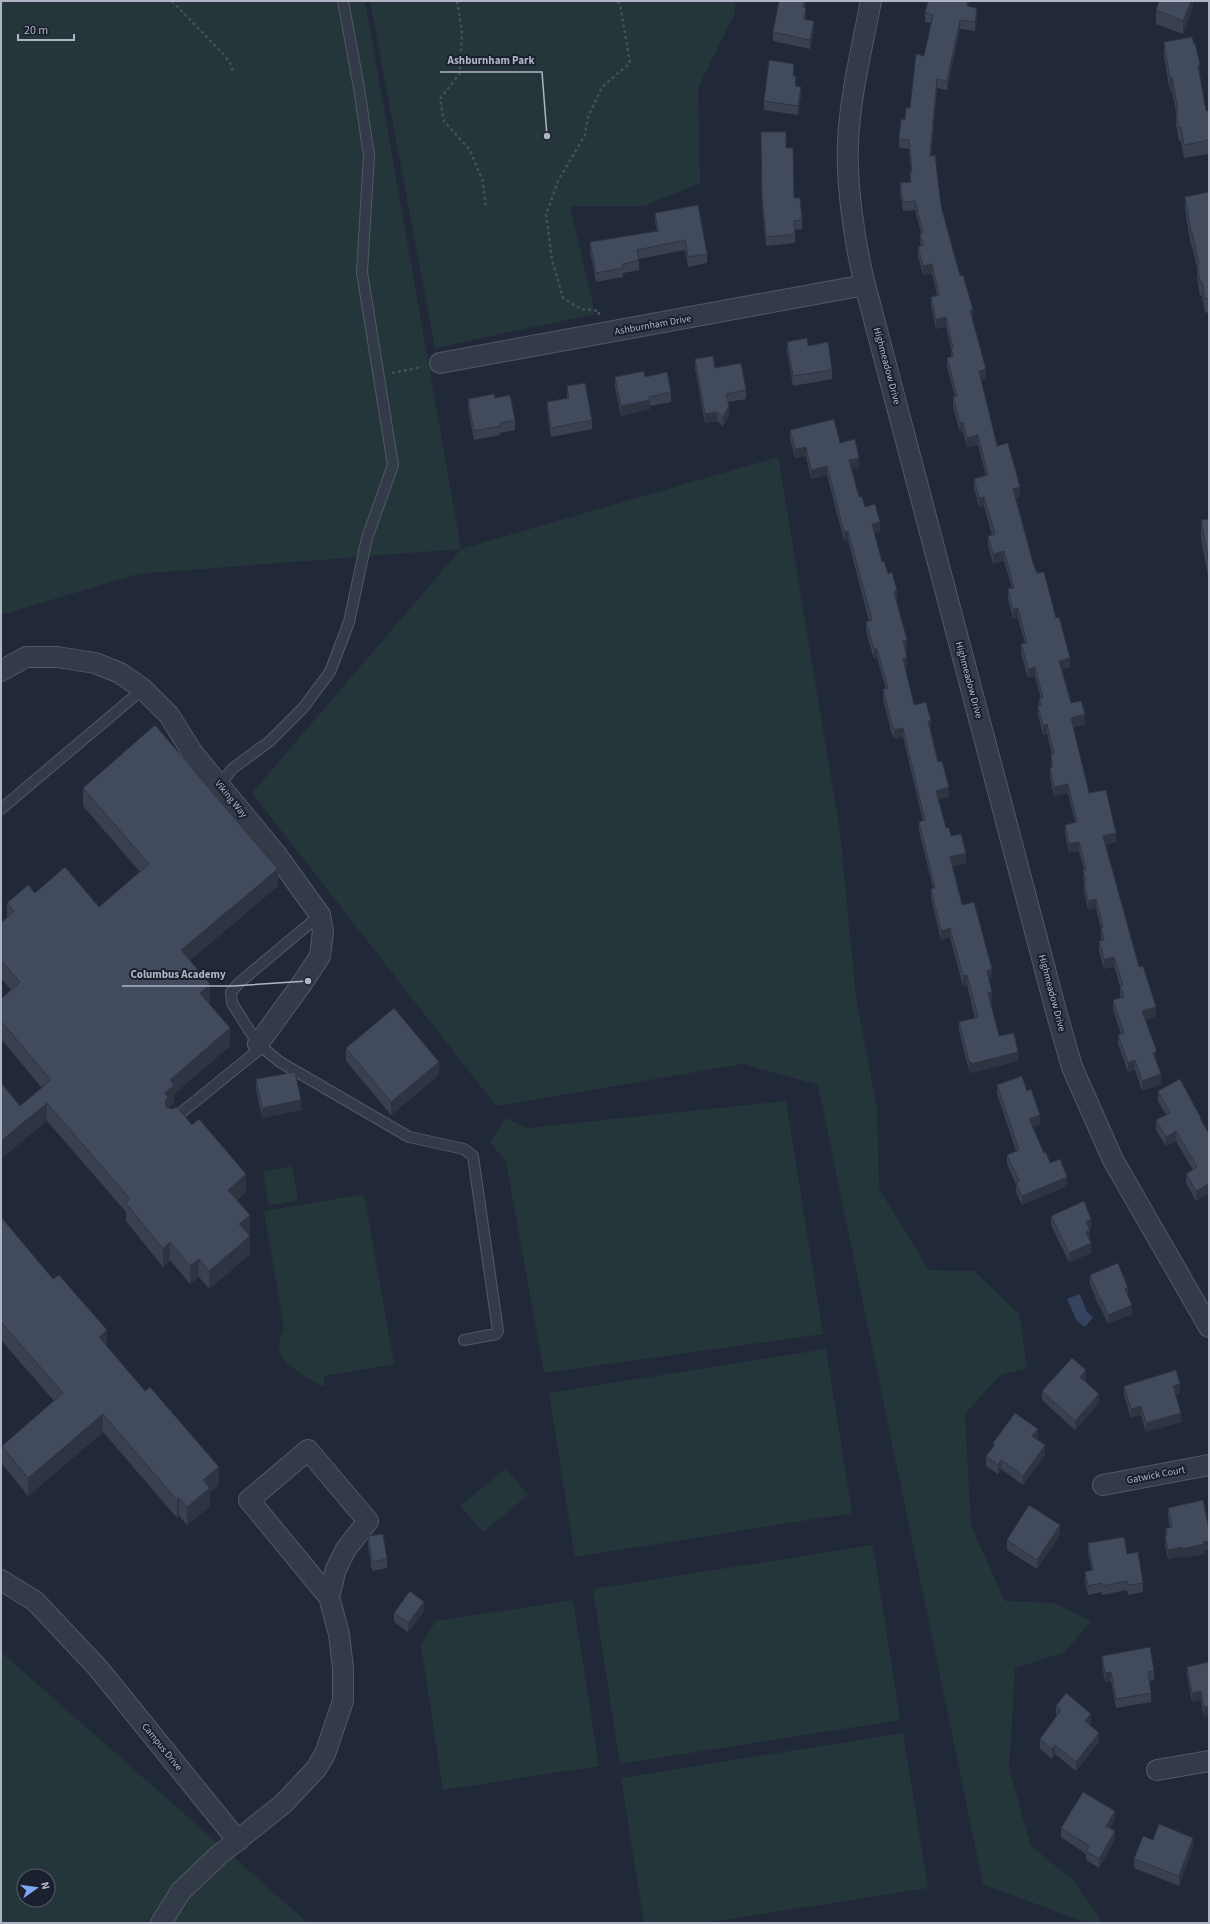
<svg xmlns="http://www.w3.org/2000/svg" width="1210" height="1924" viewBox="0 0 1210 1924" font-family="'Source Sans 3',sans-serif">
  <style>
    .green { fill: #24363a; fill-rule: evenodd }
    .water { fill: #35435f }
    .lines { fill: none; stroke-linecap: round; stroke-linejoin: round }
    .lane-casing { stroke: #525866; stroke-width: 12 }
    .street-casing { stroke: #525866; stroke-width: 22 }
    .path { stroke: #405256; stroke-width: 2.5; stroke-dasharray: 3 3; stroke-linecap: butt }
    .lane { stroke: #343b48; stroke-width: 10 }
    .street { stroke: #343b48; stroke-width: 20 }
    .wall { fill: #394050 }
    .shaded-wall { fill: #2e3441 }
    .building { fill: #424b5d; stroke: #2e3441 }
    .labels { text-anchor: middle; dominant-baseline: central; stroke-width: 4; stroke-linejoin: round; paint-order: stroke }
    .street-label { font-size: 10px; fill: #afb5c5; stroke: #1a202d }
    .leader { fill: none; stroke: #afb5c5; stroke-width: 1.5 }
    .callout-dot { fill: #afb5c5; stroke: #1a202d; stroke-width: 1.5 }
    .callout-label { font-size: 11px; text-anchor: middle; font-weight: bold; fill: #afb5c5; stroke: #1a202d; stroke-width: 4; stroke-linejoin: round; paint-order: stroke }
  </style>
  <rect width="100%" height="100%" fill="#212938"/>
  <path class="green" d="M1,1H365L461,549L778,457L840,832L856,998L877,1108L879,1189L929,1270L974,1271L1019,1314L1027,1368L1000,1375L965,1414L971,1526L1005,1601L1054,1603L1091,1621L1065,1652L1015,1668L1009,1769L1031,1846L1074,1881L1103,1923H1087L983,1884L818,1085L743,1064L496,1106L252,793L461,549L138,574L1,615Z
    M370,1H736L734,15L698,88L700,183L644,206H570L595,314L435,348Z
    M786,1101L823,1334L544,1373L506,1161L490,1143L506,1118L527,1128Z
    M292,1166L298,1200L269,1206L263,1172Z
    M364,1194L394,1364L323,1376L325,1387C312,1382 284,1365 280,1352C277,1344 282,1335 284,1327L264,1211Z
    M826,1349L852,1513L575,1557L549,1393Z
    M506,1468L528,1495L483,1532L460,1506Z
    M873,1545L900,1720L620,1764L593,1589Z
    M573,1600L599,1766L443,1790L421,1645L436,1621Z
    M1,1652L308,1923H1ZM24,1876H48V1900H24Z
    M903,1733L928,1888L705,1923H644L621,1778Z"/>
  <path class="water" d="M1080,1294L1087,1312L1093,1317L1085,1327L1077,1321L1067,1299Z"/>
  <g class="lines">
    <defs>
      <path id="lane" d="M220,785L232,769L270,741L303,708L330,672L349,622L367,538L393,465L362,272L369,156L359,88L343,1
        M1,809L143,689
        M320,915L240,982L231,992L232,1003L258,1044L280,1062L409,1137L464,1149L473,1156L498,1331L496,1334L464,1340
        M171,1121L261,1048"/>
      <path id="street" d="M871,1C862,48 850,95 848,143C846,184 855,245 865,285L1056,1011L1072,1067L1113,1160L1209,1327
        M440,363L865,285
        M1,671L26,657H57L95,663L120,673L143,689L169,715L192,752L276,854L320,915L323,931L320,956L303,982L258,1044
        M1103,1485L1209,1465
        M1,1580L35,1601L98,1668L238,1841
        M1157,1770L1209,1761
        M161,1923L181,1891L219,1855L283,1804L316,1769L325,1754L343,1701V1668L339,1634L329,1597L336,1569L346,1549L368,1521L308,1450L249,1500L329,1597"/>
    </defs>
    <use href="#lane" class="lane-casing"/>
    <use href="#street" class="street-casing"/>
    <path class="path" d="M172,1L225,56L231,65L233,73
      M457,1L462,31L460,73L440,99L444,121L470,150L483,182L486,208
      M599,315V311L581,309L563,298L552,260L546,215L558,181L585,135L588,117L602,87L630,63L620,4L617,1
      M392,373L422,367"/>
    <use href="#lane" class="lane"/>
    <use href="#street" class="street"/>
  </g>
  <path class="wall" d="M806,1L805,8L806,17V19L814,30L810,49L773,41V32Z
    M969,1L968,6L977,17L975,31L960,29L947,90L937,88L931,156L941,206L973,320L986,378L981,380L997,446L1020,497L1016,498L1033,563L1070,667L1062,669L1071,703L1085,724L1073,727L1089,793L1116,842L1105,845L1139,967L1156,1016L1145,1020L1156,1049V1060L1161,1084L1142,1091L1135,1070L1128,1072L1118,1044V1035L1121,1034L1113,1009V1000L1121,998L1120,995V986L1114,966L1104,969L1099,951V941H1102L1101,937V928L1096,908L1088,910L1084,891L1083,870H1084L1079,851L1069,853L1065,834V825L1075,822L1068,793L1054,796L1050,777V768H1051V755H1052L1047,734L1043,735L1038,715V706L1039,705V699H1041L1035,676L1028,678L1024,664L1021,653V644L1025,643L1018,618L1013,619L1008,599V589L1012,588L1004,561L993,564L988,545V536L992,535L984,506L979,507L974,488V479L986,476L978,445L967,447L963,431L960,432L953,406V397L955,396L947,367V358L951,357V349L946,326L936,329L931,306V297L937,295L932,273L923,275L918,256V247L921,246L920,243V233H921L915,210L903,211L900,193V183L910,182V172H911L909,149L899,148V139L910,108L924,56L931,23L925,22V13Z
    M1193,3V7L1183,34L1156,24V10Z
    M1164,42L1200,76L1206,111L1209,120V154L1184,158L1181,141H1179L1176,124V112L1172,91L1170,92L1164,56Z
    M794,73V76L796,86L801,96L798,115L764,110V101Z
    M761,132L786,148L794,198L802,220V229L795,230V243L766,246L762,206Z
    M1209,192V312L1205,313L1202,295L1200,296L1197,278V268L1192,246H1191L1185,210V197Z
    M655,213L707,254V263L688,267L685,250L639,259V270L623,273V277L596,282L590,251V242L657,231L655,222Z
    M787,342L808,346L832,370V379L793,386L787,351Z
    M695,359L715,368L746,390V399L728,402L729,416L723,426L717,421L705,423L695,368Z
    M615,377H645L671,392V402L650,406V409L621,416L615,387Z
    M567,386L592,420V429L551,437L547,411V402L567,398Z
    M495,398L515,420V430L500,433V435L474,440L468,409V399Z
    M790,430L840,443L859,467L851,469L859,497L880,532L874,533L882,562L888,574L897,600H896L907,649L905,650L907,667H905L914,705L931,730H930L938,762L949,797L938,799L946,828L966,863L952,866L962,905L992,978L989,979L992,1001L990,1002L999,1036L1018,1061L971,1073V1071H969L959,1031V1022L975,1018L967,985L963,986L950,937L941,940L931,898V889L933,888L919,831V822L923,821L903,737L894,739L891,731L883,699V689H886L877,658L874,659L866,631V622L869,621L848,540L844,541L827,475L811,479L806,456L795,458L790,439Z
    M1209,519V581L1201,538V520Z
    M83,788L278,886L190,960L210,1002L209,1003L230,1046L174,1094V1103L168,1108L246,1192L237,1200L250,1233L248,1235L250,1254L209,1289L199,1277L190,1284L170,1260L163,1267L126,1221V1212L47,1121L20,1106L42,1088L1,1039V999L11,990L1,978V923L7,918V903L35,893L99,907L140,872L83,806Z
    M346,1048L439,1075L391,1115L346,1061Z
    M256,1079L301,1110L262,1118L256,1089Z
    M997,1085L1027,1091L1040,1124L1033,1127L1044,1153L1067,1186L1022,1205L1016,1192V1184L1007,1164V1155L1016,1151L997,1094Z
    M1158,1091L1201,1120L1209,1134V1195L1208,1194L1196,1201L1186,1183V1174L1193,1170L1176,1141L1166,1146L1156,1130V1120L1166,1115L1158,1101Z
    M1051,1216L1091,1228L1089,1229L1091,1253L1069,1262L1051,1225Z
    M1,1217L219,1485L210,1493V1506L187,1525L179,1516L177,1518L103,1432L28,1496L2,1464V1446L54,1401L1,1340Z
    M1090,1275L1128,1296L1132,1314L1108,1324L1101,1308L1100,1309L1090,1284Z
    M1086,1379L1085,1381L1099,1403L1075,1430L1042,1400V1391Z
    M1124,1386L1180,1393L1176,1395L1181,1422L1146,1432L1141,1415L1131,1418L1124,1395Z
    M1038,1438L1037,1439L1045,1455L1023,1485L1001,1469L998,1474L986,1466V1456L993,1447V1443Z
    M1168,1508L1204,1551V1554L1182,1558V1556L1168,1559L1165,1545L1166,1528L1170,1527L1168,1517Z
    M1060,1535L1037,1569L1007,1550V1540Z
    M368,1536L387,1559V1568L372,1571L368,1546Z
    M1088,1543L1127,1554L1143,1583V1592L1128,1595L1127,1590L1102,1595V1592L1088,1595L1085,1581V1572L1092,1571L1088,1552Z
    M424,1611L408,1632L394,1622V1613Z
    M1102,1656L1154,1671V1680L1149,1681L1151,1693V1702L1116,1708L1111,1681L1105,1682L1102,1665Z
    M1209,1662L1204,1716L1201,1700L1192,1702L1187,1676V1667Z
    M1056,1706L1091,1723L1090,1725L1099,1742L1076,1771L1055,1754L1052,1759L1040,1749V1739L1057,1716L1056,1715Z
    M1115,1820L1110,1828L1115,1840L1099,1868L1086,1860V1854L1061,1837V1828Z
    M1153,1840L1193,1847L1179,1886L1134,1868V1859Z"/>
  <path class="shaded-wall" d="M805,1H806V4L803,16V7Z
    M967,1H969L967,15Z
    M1191,1H1194L1193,3V7L1183,34V21Z
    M806,8V17L804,28V19Z
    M977,8V17L975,31V22Z
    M960,20V29L947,90V81Z
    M814,21V30L810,49V40Z
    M794,64V73L793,85V76Z
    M1200,65V79L1198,66Z
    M1172,77V91L1170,92V78Z
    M937,79V88L930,165V156Z
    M801,87V96L798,115V106Z
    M932,264V273L923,275V266Z
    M973,310V320L970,311Z
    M946,317V326L936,329V319Z
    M986,369V378L979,380V371Z
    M650,400V409L621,416V406Z
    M729,406V416L723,426V417Z
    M717,412V421L705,423V414Z
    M963,422V431L960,432V423Z
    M978,435V445L967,447V438Z
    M806,447V456L795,458V449Z
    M859,458V467L849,470V460Z
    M827,466V475L811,479V470Z
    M1020,487V497L1013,498V489Z
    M984,497V506L979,507V498Z
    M880,522V532L872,534V524Z
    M848,531V540L844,541V532Z
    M1004,551V561L993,564V554Z
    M897,591V600L894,601V592Z
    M1018,608V618L1013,619V610Z
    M907,640V649L903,650V641Z
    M874,649H877V658L874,659Z
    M907,657V667L903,668V659Z
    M1070,658V667L1059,670V661Z
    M1035,667V676L1028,678V669Z
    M1085,714V724L1071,727V718Z
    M928,721H931V730L928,731Z
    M1047,724V734L1043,735V726Z
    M903,728V737L894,739V730Z
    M1068,784V793L1054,796V787Z
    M949,787V797L936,800V791Z
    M1116,833V842L1103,845V836Z
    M1079,842V851L1069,853V844Z
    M966,853V863L950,867V857Z
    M278,869V886L181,968V950Z
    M1096,899V908L1088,910V901Z
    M950,928V937L941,940V931Z
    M1114,957V966L1104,969V959Z
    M992,969V978L987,980V971Z
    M967,975V985L963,986V976Z
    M210,984V1002L200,1011V993Z
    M992,992V1001L988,1002V993Z
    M1156,1007V1016L1142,1020V1011Z
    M230,1028V1046L174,1094V1103L168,1108L165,1119V1093L170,1080Z
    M1018,1052V1061L971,1073V1064Z
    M1156,1052V1061L1153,1053Z
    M1135,1060V1070L1128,1072V1063Z
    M439,1062V1075L391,1115V1102Z
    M969,1062H971V1071H969Z
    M1161,1074V1084L1142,1091V1081Z
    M301,1100V1110L262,1118V1108Z
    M47,1103V1121L1,1159V1141Z
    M1040,1115V1124L1029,1128V1119Z
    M1176,1131V1141L1166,1146V1137Z
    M246,1174V1192L228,1208V1190Z
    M1067,1177V1186L1022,1205V1196Z
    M1208,1184V1194L1196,1201V1191Z
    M250,1215V1233L239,1242V1224Z
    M1091,1219V1228L1086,1231V1222Z
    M1090,1231V1240L1086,1232Z
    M250,1236V1254L209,1289V1271Z
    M170,1242V1260L163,1267V1249Z
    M1091,1243V1253L1069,1262V1253Z
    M199,1259V1277L190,1284V1266Z
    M1128,1288V1297L1125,1289Z
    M1101,1299V1308L1100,1309V1300Z
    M1132,1305V1314L1108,1324V1315Z
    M107,1330V1348L99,1337Z
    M1086,1370V1379L1080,1386V1377Z
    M1180,1384V1393L1173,1395V1386Z
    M1099,1394V1403L1075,1430V1421Z
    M1141,1406V1415L1131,1418V1409Z
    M1181,1413V1422L1146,1432V1423Z
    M103,1414V1432L28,1496V1478Z
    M1038,1429V1438L1032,1445V1436Z
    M1045,1445V1455L1023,1485V1476Z
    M1001,1460V1469L998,1474V1465Z
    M219,1467V1485L210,1493V1506L187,1525V1507L203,1480Z
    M179,1498V1516L177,1518V1500Z
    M1060,1525V1535L1037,1569V1560Z
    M1209,1541V1550L1204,1551V1554L1182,1558V1549Z
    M1182,1547V1556L1168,1559V1550Z
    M424,1602V1611L408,1632V1623Z
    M1111,1672V1681L1105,1682V1673Z
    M1201,1691V1700L1192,1702V1693Z
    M1209,1706V1715L1204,1716V1707Z
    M1091,1714V1723L1085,1730V1721Z
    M1099,1733V1742L1076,1771V1762Z
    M1055,1745V1754L1052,1759V1749Z
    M1115,1811V1820L1106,1835V1826Z
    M1115,1831V1840L1099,1868V1859Z
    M1193,1838V1847L1179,1886V1876Z"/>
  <path class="building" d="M779,1H805L803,7L806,8L804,19L814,21L810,40L773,32Z
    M928,1H967V6L977,8L975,22L960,20L947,81L937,79L930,156L935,155L941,206L960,276L963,275L973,310L970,311L986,369L979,371L997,446L1008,443L1020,487L1013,489L1033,563L1037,573L1044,572L1056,618L1059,617L1070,658L1059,661L1071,703L1081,701L1085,714L1071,718L1089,793L1106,790L1116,833L1103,836L1139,967L1143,966L1156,1007L1142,1011L1156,1049V1052L1153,1053L1161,1074L1142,1081L1135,1060L1128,1063L1118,1035L1124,1033L1113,1000L1124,997L1120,986L1123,985L1114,957L1104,959L1099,941L1104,940L1101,928L1103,927L1096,899L1088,901L1084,882L1086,881L1083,870H1086L1079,842L1069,844L1065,825L1077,822L1068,784L1054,787L1050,768L1053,767L1051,755L1054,754L1047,724L1043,726L1038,706L1041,705L1039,699L1043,698L1035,667L1028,669L1024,654L1021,644L1027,643L1018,608L1013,610L1008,589L1014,588L1004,551L993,554L988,536L995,534L984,497L979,498L974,479L988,475L978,435L967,438L963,422L960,423L953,397L957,396L947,358L953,356L951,349L953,348L946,317L936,319L931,297L939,295L932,264L923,266L918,247L923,245L920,233H923L915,201L903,202L900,183L911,182L910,172H912L909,140L899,139L901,119L905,120L906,108H910L916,54L924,56L933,15L925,13Z
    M1159,1H1191L1183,21L1156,10Z
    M1192,37L1194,44L1195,43L1200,65L1198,66L1206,111H1208L1209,120V140L1184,145L1181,127L1179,128L1176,110H1178L1172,77L1170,78L1164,42Z
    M769,60L794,64L793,76H796L795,86L801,87L798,106L764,101Z
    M761,132H786V148H793L794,198H800L802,220L794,221L795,234L766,237L762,197Z
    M1209,192V298L1205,299L1202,282H1200L1197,265L1199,264L1192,232H1191L1185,197Z
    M698,205L707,254L688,257L685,240L637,250L639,260L623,264V268L596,273L590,242L658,231L655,213Z
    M807,338L808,346L828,342L832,370L793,376L787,342Z
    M713,356L715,368L741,363L746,390L726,394L729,406L723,417L717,412L705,414L695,359Z
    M644,371L645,377L667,372L671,392L649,397L650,400L621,406L615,377Z
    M585,383L592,420L551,428L547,402L569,398L567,386Z
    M494,394L495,398L510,395L515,420L500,423V426L474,431L468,399Z
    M834,419L840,443L855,439L859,458L849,460L859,497H862L865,507L875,504L880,522L872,524L882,562L884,561L888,574L892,572L897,591L894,592L907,640L903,641L907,657L903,659L914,705L926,702L931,721H928L938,762L942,761L949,787L936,791L946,828H949L951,836L961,834L966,853L950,857L962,905L974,902L992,969L987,971L992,992L988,993L999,1036L1014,1033L1018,1052L971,1064V1062H969L959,1022L978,1017L967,975L963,976L950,928L941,931L931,889L935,888L919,822L925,820L903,728L894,730L891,722L883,689L888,688L877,649H874L866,622L872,620L848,531L844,532L827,466L811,470L806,447L795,449L790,430Z
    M1209,519V563L1201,520Z
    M155,725L278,869L181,950L210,984L200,993L230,1028L170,1080L174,1085L165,1093L168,1097L165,1101L166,1107L172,1109L177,1107L192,1125L199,1119L246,1174L228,1190L250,1215L239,1224L250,1236L209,1271L199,1259L190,1266L170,1242L163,1249L126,1203L130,1199L47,1103L1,1141V1083L20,1106L51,1080L1,1021V999L20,982L1,960V923L14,911L7,903L28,885L35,893L65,867L99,907L149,864L83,788Z
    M394,1008L439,1062L391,1102L346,1048Z
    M295,1072L301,1100L262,1108L256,1079Z
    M1022,1076L1027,1091L1031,1089L1040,1115L1029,1119L1044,1153L1046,1152L1050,1163L1060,1159L1067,1177L1022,1196L1016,1183L1019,1181L1007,1155L1019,1150L997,1085Z
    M1180,1079L1201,1118H1200L1209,1134V1186L1208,1184L1196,1191L1186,1174L1197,1167L1176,1131L1166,1137L1156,1120L1170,1113L1158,1091Z
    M1084,1201L1091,1219L1086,1222L1090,1231L1086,1232L1091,1243L1069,1253L1051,1216Z
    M1,1217L53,1279L59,1275L107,1330L99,1337L145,1391L150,1387L219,1467L203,1480L210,1488L187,1507L179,1498L177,1500L103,1414L28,1478L2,1446L63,1393L1,1322Z
    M1118,1263L1128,1288L1125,1289L1132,1305L1108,1315L1101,1299L1100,1300L1090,1275Z
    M1072,1358L1086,1370L1080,1377L1099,1394L1075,1421L1042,1391Z
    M1176,1370L1180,1384L1173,1386L1181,1413L1146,1423L1141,1406L1131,1409L1124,1386Z
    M1015,1413L1038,1429L1032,1436L1045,1445L1023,1476L1001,1460L998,1465L986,1456L995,1445L993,1443Z
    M1203,1500L1209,1530V1541L1203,1542L1204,1544L1182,1549V1547L1168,1550L1165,1536H1167L1166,1528L1172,1527L1168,1508Z
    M1029,1505L1060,1525L1037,1560L1007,1540Z
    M383,1534L387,1559L372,1562L368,1536Z
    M1124,1537L1127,1554L1138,1552L1143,1583L1128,1585L1127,1581L1102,1586V1583L1088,1586L1085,1572L1093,1570L1088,1543Z
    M410,1591L424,1602L408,1623L394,1613Z
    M1150,1647L1154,1671L1148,1672L1151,1693L1116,1699L1111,1672L1105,1673L1102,1656Z
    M1209,1662V1706L1204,1707L1201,1691L1192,1693L1187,1667Z
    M1066,1693L1091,1714L1085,1721L1099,1733L1076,1762L1055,1745L1052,1749L1040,1739L1061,1710L1056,1706Z
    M1083,1792L1115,1811L1106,1826L1115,1831L1099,1859L1086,1851L1089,1846L1061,1828Z
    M1159,1824L1193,1838L1179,1876L1134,1859L1143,1836L1153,1840Z"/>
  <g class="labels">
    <g class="street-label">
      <text transform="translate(653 325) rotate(-10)">Ashburnham Drive</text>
      <text transform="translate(887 366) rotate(75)">Highmeadow Drive</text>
      <text transform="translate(969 680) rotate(75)">Highmeadow Drive</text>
      <text transform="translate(231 799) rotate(51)">Viking Way</text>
      <text transform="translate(1052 993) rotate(75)">Highmeadow Drive</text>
      <text transform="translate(1156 1475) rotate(-11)">Gatwick Court</text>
      <text transform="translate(162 1747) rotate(51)">Campus Drive</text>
    </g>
  </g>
  <path class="leader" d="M547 136L542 72H440M308 981L233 986H122"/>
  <g class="callout-dot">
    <circle cx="547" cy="136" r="4"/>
    <circle cx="308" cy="981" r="4"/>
  </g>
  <g class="callout-label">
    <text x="491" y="64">Ashburnham Park</text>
    <text x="178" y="978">Columbus Academy</text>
  </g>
  <rect width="1210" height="1924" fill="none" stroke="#afb5c5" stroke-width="4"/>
  <g transform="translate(36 1888) rotate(76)"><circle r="19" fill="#1a202d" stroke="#565c6a"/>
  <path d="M0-3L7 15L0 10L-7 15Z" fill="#82a6f6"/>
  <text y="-6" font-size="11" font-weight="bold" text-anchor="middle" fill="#afb5c5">N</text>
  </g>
  <path d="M18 34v6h56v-6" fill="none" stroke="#afb5c5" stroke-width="2"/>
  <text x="24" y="34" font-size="12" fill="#afb5c5" stroke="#1a202d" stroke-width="3" paint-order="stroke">20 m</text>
</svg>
